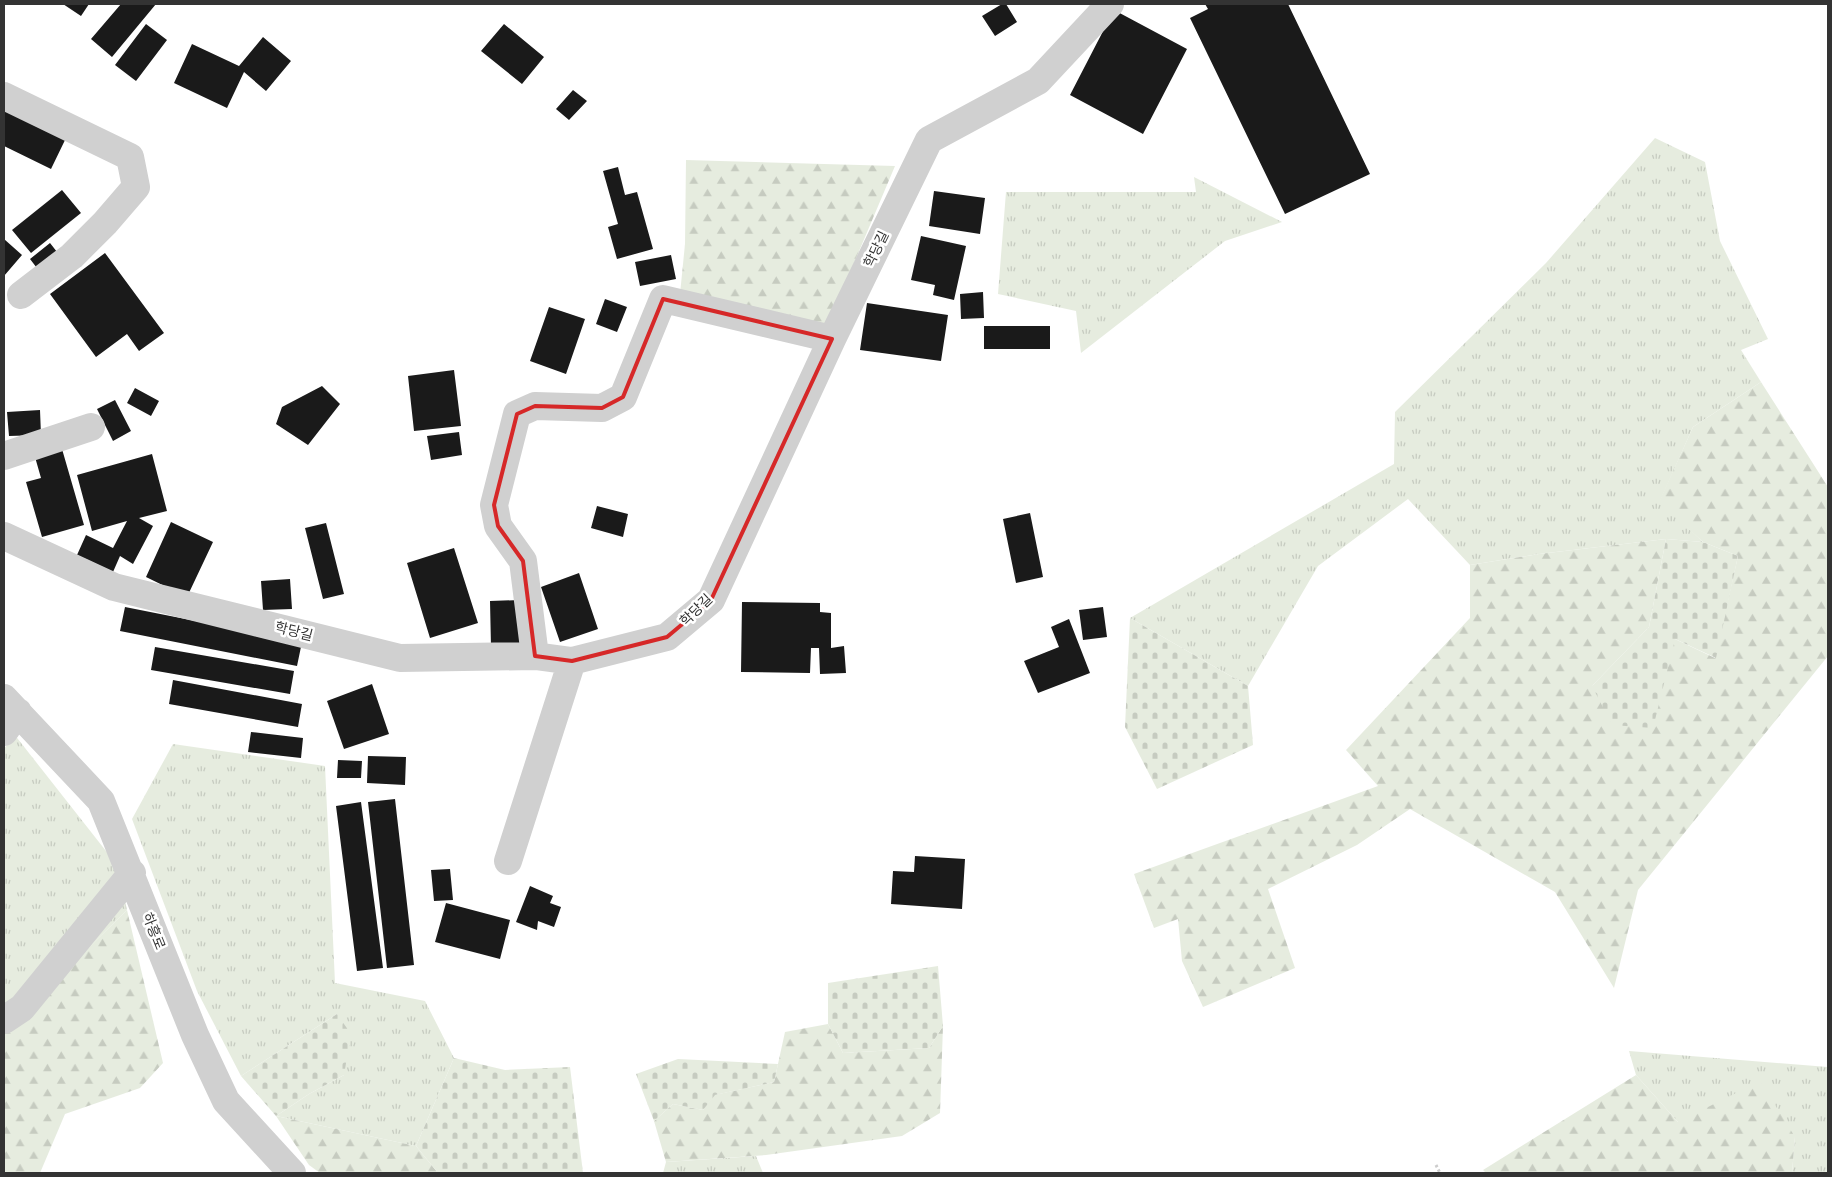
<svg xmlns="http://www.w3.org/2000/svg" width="1832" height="1177" viewBox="0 0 1832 1177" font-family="'Roboto Condensed','Noto Sans KR',sans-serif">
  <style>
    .grass { fill: url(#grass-tufts) }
    .forest { fill: url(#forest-firs) }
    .cemetery { fill: url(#cemetery-stones) }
    .building { fill: #1a1a1a }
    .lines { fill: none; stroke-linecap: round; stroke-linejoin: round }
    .path { stroke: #cdcdcd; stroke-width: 3; stroke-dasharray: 2.5 2.5; stroke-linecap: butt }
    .minor { stroke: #d0d0d0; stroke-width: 28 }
    .marked { fill: none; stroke: #d62828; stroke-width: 4; stroke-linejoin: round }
    .labels { text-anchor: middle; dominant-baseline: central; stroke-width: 5; stroke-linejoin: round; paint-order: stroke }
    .street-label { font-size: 14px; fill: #333; stroke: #fff }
  </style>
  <defs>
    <pattern id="grass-tufts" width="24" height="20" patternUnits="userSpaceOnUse" patternTransform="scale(1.25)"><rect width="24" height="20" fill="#e6ecdf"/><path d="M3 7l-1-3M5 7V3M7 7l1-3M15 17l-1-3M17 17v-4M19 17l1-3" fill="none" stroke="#c6cbc0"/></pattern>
    <pattern id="forest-firs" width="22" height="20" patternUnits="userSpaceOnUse" patternTransform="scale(1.25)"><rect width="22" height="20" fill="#e6ecdf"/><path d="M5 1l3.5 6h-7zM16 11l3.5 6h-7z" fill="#c6cbc0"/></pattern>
    <pattern id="cemetery-stones" width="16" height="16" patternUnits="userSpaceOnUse" patternTransform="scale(1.25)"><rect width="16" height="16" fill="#e6ecdf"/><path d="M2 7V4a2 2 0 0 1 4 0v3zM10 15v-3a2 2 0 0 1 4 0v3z" fill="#c6cbc0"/></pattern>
  </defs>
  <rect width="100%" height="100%" fill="#fff"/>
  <path class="grass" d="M1655,138L1705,162L1720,241L1768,339L1741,350L1761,382L1693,427L1660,501L1703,542L1666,539L1539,554L1470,565L1408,499L1318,566L1248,686L1130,618L1394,464L1395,412L1546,263Z
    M1194,177L1282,222L1225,241L1081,353L1076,311L998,294L1006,192H1196Z
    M14,734L117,865L127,910L4,1031V749Z
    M173,744L325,766L335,983L425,1001L454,1058L416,1146L276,1116L309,1094L344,1075L337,1014L241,1076L197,991L132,819Z
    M1629,1051L1828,1067V1173H1792L1795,1137L1678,1122L1636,1075Z
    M756,1156L763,1173H663L666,1162Z"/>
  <path class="forest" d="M686,160L895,166L827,327L680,294L685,244Z
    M1761,382L1828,487V656L1638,890L1614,988L1555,892L1410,809L1357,845L1268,889L1295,968L1203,1007L1182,961L1178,919L1154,928L1134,874L1378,786L1346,750L1470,618V565L1539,554L1666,539L1649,627L1592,686L1675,639L1715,658L1738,556L1703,542L1659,502L1693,427Z
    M127,910L163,1063L140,1088L65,1114L40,1173H4V1031Z
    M828,1024L843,1053L929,1048L943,1026L940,1113L902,1136L766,1155L666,1162L654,1121L673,1104L703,1110L714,1095L774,1082L785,1032Z
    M1636,1075L1678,1122L1760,1081L1795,1137L1792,1173H1486L1483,1170Z
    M276,1116L416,1146L438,1173H320L309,1165Z"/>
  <path class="cemetery" d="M1666,539L1703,542L1738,556L1716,658L1675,639L1653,728L1612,725L1592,686L1649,627Z
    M1130,618L1248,686L1253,745L1157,789L1125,727Z
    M938,966L943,1026L929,1048L843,1053L828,1024V983Z
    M337,1014L351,1034L344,1075L309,1094L276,1116L241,1076Z
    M454,1058L505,1070L570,1067L583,1173H438L416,1146Z
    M678,1059L778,1064L774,1082L715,1095L703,1110L673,1104L654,1121L636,1074Z"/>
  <path class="building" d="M63,4H89L81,16Z
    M121,4H156L112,57L91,39Z
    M1002,4H1006L1017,22L995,36L982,16Z
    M1205,4H1288L1370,174L1285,214L1190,18L1208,9Z
    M1114,10L1187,49L1143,134L1070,95Z
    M146,24L167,40L136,81L115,65Z
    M504,24L544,57L522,84L481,51Z
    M263,37L291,61L266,91L244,72L227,108L174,83L192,44L239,66Z
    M573,90L587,101L569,120L556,109Z
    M4,108L66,138L51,169L4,146Z
    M618,167L625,195L637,192L653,249L617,259L608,227L618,224L603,171Z
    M62,190L81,213L31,253L12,230Z
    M934,191L985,198L980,234L929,226Z
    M921,236L966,246L954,300L933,295L935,285L911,280Z
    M4,239L22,255L4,276Z
    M50,243L61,257L40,272L30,259Z
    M105,253L164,333L139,351L127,334L96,357L50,294Z
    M671,255L676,279L640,286L635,262Z
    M983,292L984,318L961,319L960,294Z
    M605,299L627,307L617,332L596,324Z
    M867,303L948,315L941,361L860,350Z
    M549,307L585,319L566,374L530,361Z
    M984,326H1050V349H984Z
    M454,370L461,426L414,431L408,376Z
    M322,386L340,404L308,445L276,424L282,407Z
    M135,388L159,401L151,416L127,403Z
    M115,400L131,431L113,441L97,409Z
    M40,410L41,435L9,436L7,412Z
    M459,432L462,455L431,460L427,436Z
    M62,449L84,525L42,537L26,482L41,478L35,457Z
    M152,454L167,511L139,518L153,526L133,564L120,556L113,572L77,555L86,535L113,548L127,521L92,531L77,475Z
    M597,506L628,514L623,537L591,528Z
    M1030,513L1043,577L1016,583L1003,519Z
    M171,522L213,542L187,597L146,577Z
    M326,523L344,594L323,599L305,528Z
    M454,548L478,623L430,638L407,563Z
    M579,573L598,629L560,642L541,587Z
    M290,579L292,609L263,610L261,581Z
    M519,600L521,646L491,647L490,601Z
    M742,602L820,603V612L831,613V648L844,646L846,673L820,674L819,648H811L810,673L741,672Z
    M125,607L302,642L297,666L120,631Z
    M1103,607L1107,637L1083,640L1079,610Z
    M1069,619L1090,673L1038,693L1024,661L1059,647L1051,627Z
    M155,647L294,671L290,694L151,670Z
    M173,680L302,704L298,727L169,704Z
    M372,684L389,734L344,749L327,701Z
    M251,732L303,738L301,758L248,752Z
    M368,756L406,757L405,785L367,783Z
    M338,760L362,761L361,778H337Z
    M395,799L414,965L387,968L368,802Z
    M361,802L383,968L357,971L336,806Z
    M915,856L965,859L962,909L891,904L893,871L914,872Z
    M450,869L453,900L434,901L431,870Z
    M530,886L553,896L550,903L561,907L554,927L538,921L537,930L516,922Z
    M446,903L510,920L500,959L435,942Z"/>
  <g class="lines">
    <path class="path" d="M1436,1165L1440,1173"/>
    <path class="minor" d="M4,96L130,157L136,187L105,223L72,256L21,295
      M4,456L91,427
      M4,536L114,587L400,658L535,656L572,661L667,637L711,600L832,339L929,140L1038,81L1110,4
      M535,656L523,561L498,526L494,505L517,414L535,406L602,408L623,397L663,299L832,339
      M4,698L101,801L195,1035L226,1101L292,1173
      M4,732L18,712
      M508,861L572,661
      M4,1020L22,1008L132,873"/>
  </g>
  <path class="marked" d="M663,299L832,339L711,600L667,637L572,661L535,656L523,561L498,526L494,505L517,414L535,406L602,408L623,397Z"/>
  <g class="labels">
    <g class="street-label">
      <text transform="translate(876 249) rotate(-64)">학당길</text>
      <text transform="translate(696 610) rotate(-44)">학당길</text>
      <text transform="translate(294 631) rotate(14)">학당길</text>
      <text transform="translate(154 931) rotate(68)">하흥로</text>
    </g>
  </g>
  <rect width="1832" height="1177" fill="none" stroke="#333333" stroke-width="10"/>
</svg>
